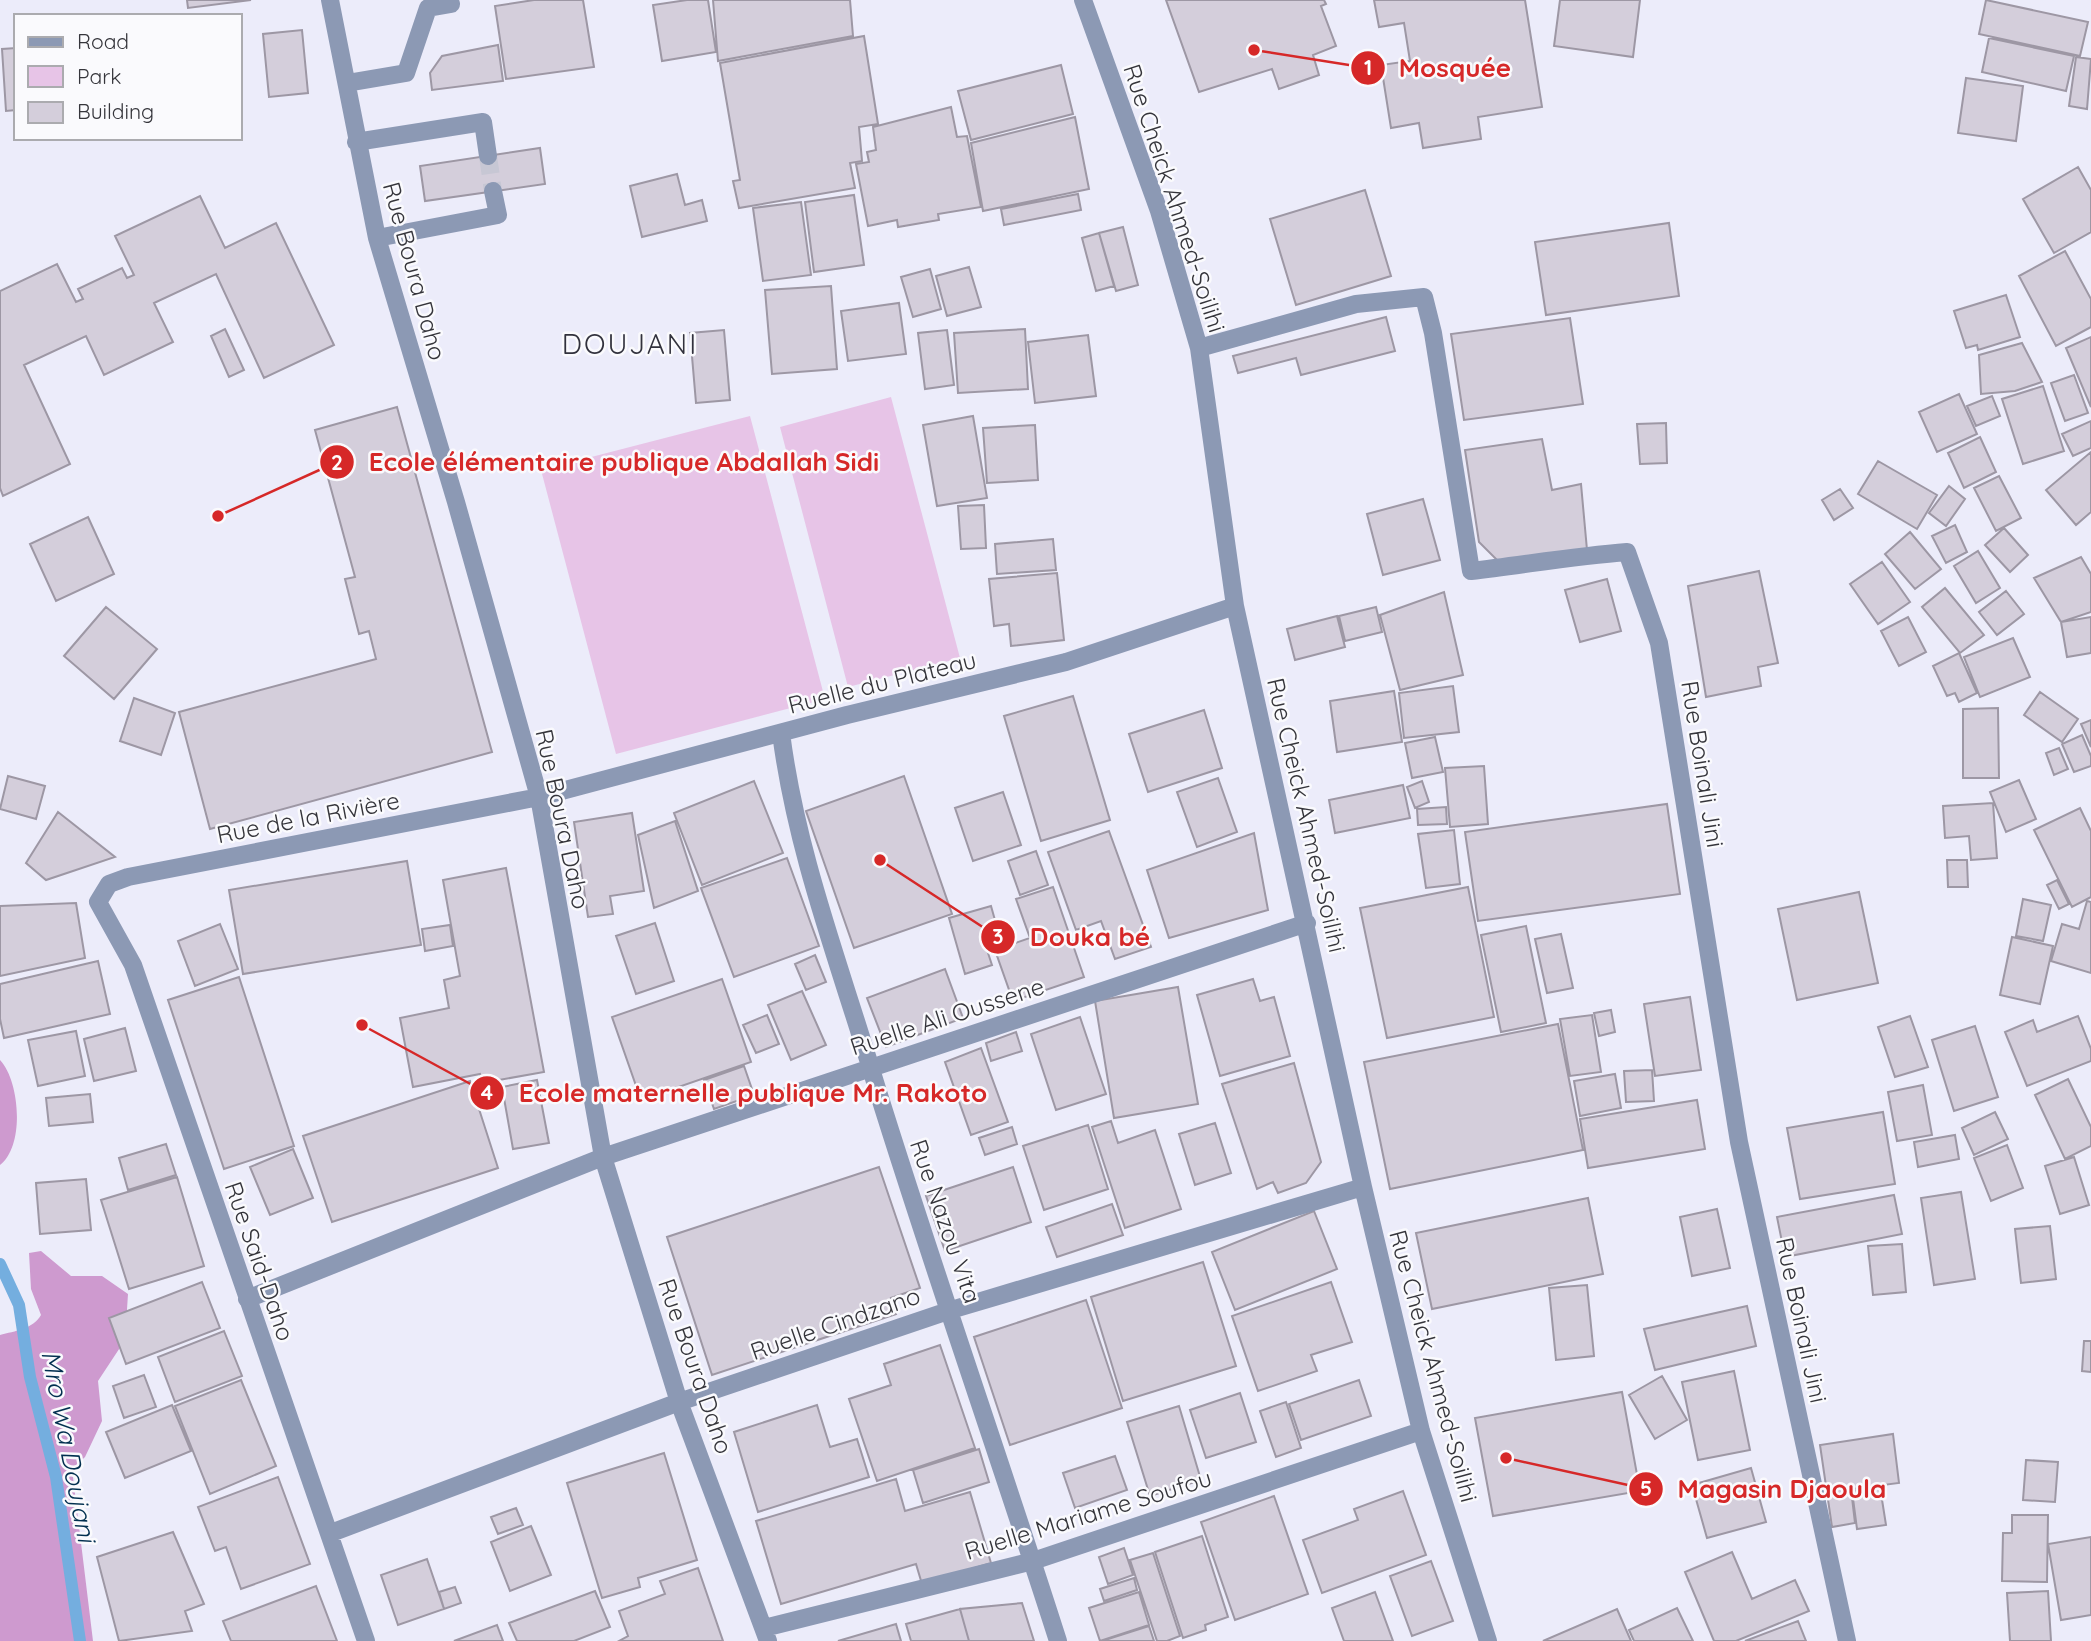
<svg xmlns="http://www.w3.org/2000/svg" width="2091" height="1641" viewBox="0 0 2091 1641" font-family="Quicksand,sans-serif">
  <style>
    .green { fill: #e7c4e7 }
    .forest { fill: #ce9acf }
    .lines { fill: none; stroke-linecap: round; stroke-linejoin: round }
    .stream { stroke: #74aedf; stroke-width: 12 }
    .building { fill: #d4cedb; stroke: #9d97a4; stroke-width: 2 }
    .minor-tunnel { stroke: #c7c7d4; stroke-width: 18; stroke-dasharray: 18 9; stroke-linecap: butt }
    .minor { stroke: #8c99b4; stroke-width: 18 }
    .labels { text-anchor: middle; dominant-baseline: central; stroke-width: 5; stroke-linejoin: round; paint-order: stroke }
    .street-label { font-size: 24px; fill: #35353b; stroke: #fafafd }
    .water-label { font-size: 26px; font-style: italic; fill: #012f4f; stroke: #fafafd }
    .quarter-label { font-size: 28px; letter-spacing: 2px; fill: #32323d; stroke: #fafafd }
    .leader { fill: none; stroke: #d62828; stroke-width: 2.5 }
    .callout-dot { fill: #d62828; stroke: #fafafd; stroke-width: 2.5 }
    .mark-label { font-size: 21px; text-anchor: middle; font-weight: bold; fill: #fff }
    .callout-label { font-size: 26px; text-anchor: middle; font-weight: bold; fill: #d62828; stroke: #fafafd; stroke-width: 5; stroke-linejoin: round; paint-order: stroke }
  </style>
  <rect width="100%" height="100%" fill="#ececfa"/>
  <path class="green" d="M891,397L960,658L848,687L780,427Z
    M750,416L825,699L616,754L541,470Z"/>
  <path class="forest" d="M0,1060C20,1081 25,1146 0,1165Z
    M41,1251L71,1276H102L128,1294L125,1340L98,1381L102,1421L85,1457L72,1469L93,1641H0V1335C15,1331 33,1329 41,1315L31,1289L29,1253Z"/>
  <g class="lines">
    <path class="stream" d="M0,1264L19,1305L30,1377L56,1477L80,1641"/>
  </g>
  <path class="building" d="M187,0H251L188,8Z
    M534,0H583L594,67L506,79L495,6Z
    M687,0H708L716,52L662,61L653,5Z
    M713,0H850L853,36L718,61Z
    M1166,0H1324L1326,4L1321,6L1336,46L1313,55L1319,75L1279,89L1272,69L1199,92Z
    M1374,0H1525L1542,107L1478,117L1481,139L1423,148L1419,123L1391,128L1381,65L1410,61L1404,23L1379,27Z
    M1560,0H1640L1633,57L1554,46Z
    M1986,0L2088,22L2080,56L1979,34Z
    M302,30L308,93L269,97L263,34Z
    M864,36L878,124L859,127L862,161L850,163L855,188L739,208L733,181L740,180L720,63Z
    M1989,38L2074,56L2066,91L1982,72Z
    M498,45L503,81L432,90L430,73L442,56Z
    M16,48V110L6,111L2,49Z
    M2076,57L2091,59L2087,109L2069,106Z
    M1061,65L1073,114L971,140L958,91Z
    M1966,78L2023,86L2016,141L1958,133Z
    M951,107L957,137L967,136L981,207L938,214L939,220L898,227L897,220L868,226L856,164L869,162L867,152L876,150L873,127Z
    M1075,117L1089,189L983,211L971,143Z
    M540,148L545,184L425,201L420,166Z
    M2078,167L2091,190V232L2054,253L2023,199Z
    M677,174L685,205L702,200L707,221L642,237L630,186Z
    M1365,190L1391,276L1296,305L1270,219Z
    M1078,194L1081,210L1004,225L1001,209Z
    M854,195L864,265L814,272L805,202Z
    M200,196L225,248L276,223L334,345L264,378L216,274L154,303L173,342L104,375L86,336L24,365L70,464L3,496L0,488V291L57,264L76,302L83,299L78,289L122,268L127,278L134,275L115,236Z
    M801,202L811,275L763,281L753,208Z
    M1669,223L1679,296L1546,315L1535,242Z
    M1123,227L1138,285L1116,291L1099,233Z
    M1099,233L1114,286L1096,291L1082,238Z
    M2065,251L2091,299V327L2056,346L2019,276Z
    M969,267L981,307L947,316L936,276Z
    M930,269L941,309L913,317L901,277Z
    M831,286L837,369L772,374L765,290Z
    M2006,295L2020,337L1978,350L1977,345L1966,348L1954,311Z
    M899,303L906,354L848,361L841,311Z
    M1386,317L1395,351L1301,375L1296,358L1238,373L1233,356Z
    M1570,318L1583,404L1464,420L1451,334Z
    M225,329L244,370L229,377L211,336Z
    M1025,329L1028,389L958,393L954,333Z
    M724,330L730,400L696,403L690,333Z
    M947,330L954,385L925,389L918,333Z
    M1088,335L1096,396L1035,403L1028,342Z
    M2091,337V407L2066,348Z
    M2022,343L2042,382L2015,391L1981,394L1979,355Z
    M2074,375L2088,413L2065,421L2051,383Z
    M2043,386L2064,451L2023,464L2002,399Z
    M1959,394L1977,434L1937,452L1919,412Z
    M1992,396L2000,416L1976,426L1967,406Z
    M397,407L492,752L210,829L179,712L376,659L369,631L359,634L345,579L355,577L315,430Z
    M973,416L987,498L937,506L923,425Z
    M2091,421V448L2073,456L2062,434Z
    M1666,423L1667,463L1640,464L1637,424Z
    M1035,425L1038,480L987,483L983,428Z
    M1980,437L1996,472L1964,488L1948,453Z
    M1542,439L1552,490L1581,484L1587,550L1498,561L1479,542L1465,450Z
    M2091,452V512L2076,525L2046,490Z
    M1878,461L1937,495L1917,529L1858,494Z
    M1999,476L2021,518L1996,531L1974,488Z
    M1949,486L1965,499L1946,526L1929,513Z
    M1840,489L1853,508L1834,520L1822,500Z
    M1423,499L1440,560L1383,575L1367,514Z
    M984,505L986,548L961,549L958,506Z
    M88,517L114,574L56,601L30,544Z
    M1955,525L1967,552L1946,563L1932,536Z
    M2004,528L2028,555L2010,572L1985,545Z
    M1910,532L1941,569L1915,589L1885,554Z
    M1053,539L1056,570L997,574L995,544Z
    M1978,551L2000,588L1976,603L1954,566Z
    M2081,557L2091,574V612L2061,622L2034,578Z
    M1882,562L1910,602L1878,624L1850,584Z
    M1759,571L1778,663L1758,667L1761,686L1706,697L1688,586Z
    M1057,573L1064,640L1011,646L1009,624L994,626L989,579Z
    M1607,579L1621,631L1580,642L1565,590Z
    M1945,588L1984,635L1960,653L1922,607Z
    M2006,591L2024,614L1997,635L1979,612Z
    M1444,592L1463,675L1400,690L1380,615Z
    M106,607L157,649L114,699L64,656Z
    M1376,607L1382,632L1345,641L1339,616Z
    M1337,616L1345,647L1295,660L1287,629Z
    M1908,617L1926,652L1899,666L1881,631Z
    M2091,617V653L2067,657L2061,622Z
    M2013,638L2030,677L1980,697L1964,657Z
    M1959,653L1977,693L1959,702L1955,693L1947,696L1933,666Z
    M1453,686L1459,732L1404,738L1399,693Z
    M1394,691L1402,742L1337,752L1330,701Z
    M2040,692L2078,719L2062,742L2024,715Z
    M1073,696L1110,820L1041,841L1004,716Z
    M134,698L175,713L161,755L120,741Z
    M1998,708L1999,778H1963V709Z
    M1204,710L1222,768L1148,792L1129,734Z
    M2091,720V747L2081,724Z
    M2082,735L2091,756V766L2074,772L2062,744Z
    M1435,737L1443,772L1412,778L1405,743Z
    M2059,748L2068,769L2054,775L2046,753Z
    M1484,766L1488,824L1450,827L1445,768Z
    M8,776L45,786L36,819L0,809Z
    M904,776L952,914L854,948L806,811Z
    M1218,778L1237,832L1197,847L1177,792Z
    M2019,780L2036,819L2006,832L1990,792Z
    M754,781L783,853L702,885L674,813Z
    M1422,781L1429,802L1415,808L1407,787Z
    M1403,785L1410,818L1335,833L1329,800Z
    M1003,792L1021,845L973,861L955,808Z
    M1993,803L1997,858L1971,860L1969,836L1945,838L1943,806Z
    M1667,804L1680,894L1478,921L1465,832Z
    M1446,807L1447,824L1418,825L1417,809Z
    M2080,808L2091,831V897L2072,907L2034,830Z
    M58,812L115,857L46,880L26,863Z
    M632,813L644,891L610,896L613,914L588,917L574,822Z
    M675,821L698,891L654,908L638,835Z
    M1454,830L1460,884L1426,888L1418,834Z
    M1109,831L1151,947L1115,959L1101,921L1076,930L1048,852Z
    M1254,833L1268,910L1169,938L1147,870Z
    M1036,851L1048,885L1020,895L1008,861Z
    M787,858L819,946L734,977L701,888Z
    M1947,860H1967L1968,887H1948Z
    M407,861L421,945L243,974L229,890Z
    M506,868L544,1072L482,1083L480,1074L413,1087L400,1018L449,1008L444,980L460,976L443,880Z
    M2057,880L2069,904L2059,909L2047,885Z
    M1053,887L1084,977L1013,1001L995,950L1030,938L1016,899Z
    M1468,887L1494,1017L1387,1038L1360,908Z
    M1859,892L1878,983L1797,1000L1778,909Z
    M2023,899L2051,905L2043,941L2016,936Z
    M2087,901L2091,902V973L2051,961L2062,924L2079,929Z
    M76,903L85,958L0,976V906Z
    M991,906L1002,945L987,950L992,965L965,974L949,918Z
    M655,923L674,981L636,994L616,936Z
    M220,924L238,969L195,986L178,941Z
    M450,925L453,946L425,951L422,929Z
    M1526,926L1546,1023L1501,1032L1481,935Z
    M1561,934L1573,988L1547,993L1535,939Z
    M2012,937L2053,946L2040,1004L2000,995Z
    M815,955L826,982L806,990L795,964Z
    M98,961L110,1014L4,1038L0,1019V984Z
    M945,969L963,1018L886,1047L867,998Z
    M239,977L294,1146L224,1169L168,1000Z
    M722,979L751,1062L641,1100L612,1017Z
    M1253,979L1260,1001L1274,997L1290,1056L1220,1076L1197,995Z
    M1178,987L1198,1104L1114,1118L1095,1001Z
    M802,991L826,1045L791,1060L768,1005Z
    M1690,997L1701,1070L1655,1076L1644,1004Z
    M1611,1010L1615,1032L1599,1036L1594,1013Z
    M767,1015L779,1044L756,1053L743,1025Z
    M1592,1015L1601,1072L1570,1076L1560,1019Z
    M1910,1016L1928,1067L1895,1077L1878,1027Z
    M2078,1016L2091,1049V1061L2027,1086L2005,1032L2033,1020L2037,1032Z
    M1080,1017L1106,1094L1056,1110L1031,1034Z
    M1558,1024L1583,1150L1390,1189L1364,1062Z
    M1975,1026L1998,1097L1954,1111L1932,1040Z
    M125,1028L136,1071L94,1081L84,1039Z
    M76,1031L85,1076L38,1086L28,1040Z
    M1016,1032L1022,1051L991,1061L986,1043Z
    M981,1048L1008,1122L971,1135L945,1062Z
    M1294,1063L1321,1162L1306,1183L1278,1193L1273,1182L1257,1189L1222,1084Z
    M744,1066L754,1095L714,1109L704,1080Z
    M1652,1070L1654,1101L1626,1102L1624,1071Z
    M1615,1074L1621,1108L1580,1116L1574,1081Z
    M2068,1079L2091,1127V1146L2065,1159L2035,1095Z
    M537,1080L549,1143L513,1149L502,1087Z
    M470,1081L498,1168L332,1222L303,1136Z
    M1923,1085L1932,1135L1897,1141L1888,1092Z
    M90,1094L93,1122L49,1126L46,1098Z
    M1697,1100L1705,1149L1588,1168L1580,1119Z
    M1883,1112L1895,1184L1800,1199L1787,1128Z
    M1995,1112L2008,1139L1974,1155L1962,1128Z
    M1111,1121L1118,1143L1155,1130L1181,1209L1125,1228L1092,1127Z
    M1215,1123L1231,1173L1195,1185L1179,1134Z
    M1088,1125L1108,1189L1044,1210L1023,1146Z
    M1012,1127L1017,1144L985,1155L979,1138Z
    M1955,1135L1959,1159L1918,1167L1914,1142Z
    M166,1144L176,1175L128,1190L119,1158Z
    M2007,1145L2023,1188L1991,1201L1974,1158Z
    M293,1149L313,1198L270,1215L250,1167Z
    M2074,1157L2089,1205L2060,1214L2045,1166Z
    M879,1167L920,1288L891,1298L896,1314L712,1375L667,1237Z
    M1013,1167L1031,1222L945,1251L926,1196Z
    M177,1177L204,1266L129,1289L101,1200Z
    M86,1179L91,1230L40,1234L36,1183Z
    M1961,1192L1975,1279L1934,1285L1921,1198Z
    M1894,1195L1902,1234L1785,1257L1777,1217Z
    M1588,1198L1603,1274L1432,1309L1416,1233Z
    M1112,1204L1123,1235L1057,1257L1046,1227Z
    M1717,1209L1730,1268L1692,1276L1680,1217Z
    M1314,1211L1337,1269L1235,1310L1212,1252Z
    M2050,1226L2056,1279L2021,1283L2015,1229Z
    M1902,1244L1906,1292L1873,1295L1868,1246Z
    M1203,1262L1236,1366L1123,1401L1091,1297Z
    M202,1282L220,1328L126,1364L109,1318Z
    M1331,1282L1352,1342L1311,1355L1317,1371L1258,1391L1232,1316Z
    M1587,1285L1594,1356L1556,1360L1549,1288Z
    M1086,1300L1122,1408L1010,1445L974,1337Z
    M1747,1306L1756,1346L1655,1370L1644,1329Z
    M224,1331L242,1376L175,1402L158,1357Z
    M2084,1341H2091V1372L2082,1371Z
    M940,1345L975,1448L877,1481L849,1399L891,1385L884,1364Z
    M1734,1371L1750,1450L1698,1460L1682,1382Z
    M144,1375L156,1407L124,1418L113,1386Z
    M1662,1376L1687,1420L1655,1439L1629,1395Z
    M241,1380L276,1466L210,1494L175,1406Z
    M1359,1380L1371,1416L1301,1440L1289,1404Z
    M1622,1392L1640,1491L1493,1516L1475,1418Z
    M1240,1393L1256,1442L1206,1458L1190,1410Z
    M1286,1402L1301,1448L1276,1457L1260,1411Z
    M172,1405L191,1451L125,1478L106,1432Z
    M817,1405L830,1447L857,1439L869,1477L758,1512L734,1432Z
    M1179,1406L1201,1480L1150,1496L1127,1422Z
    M1893,1434L1899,1483L1851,1489L1855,1523L1832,1527L1820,1445Z
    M979,1449L989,1482L923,1503L913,1470Z
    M664,1453L697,1560L638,1578L640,1587L602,1598L567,1483Z
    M1115,1456L1127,1490L1075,1508L1063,1473Z
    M2026,1460L2058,1462L2055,1502L2023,1500Z
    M1751,1468L1766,1522L1707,1538L1692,1485Z
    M278,1477L310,1564L241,1589L226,1547L215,1551L198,1507Z
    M896,1479L905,1511L970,1492L991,1563L922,1584L916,1564L781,1604L756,1521Z
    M1880,1487L1886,1525L1857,1529L1852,1491Z
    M1403,1491L1426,1555L1322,1593L1303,1540L1358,1520L1354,1509Z
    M1274,1496L1308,1594L1235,1620L1201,1522Z
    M516,1508L523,1525L498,1534L491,1517Z
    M2012,1515H2048L2047,1582L2002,1581L2003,1533H2012Z
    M531,1526L551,1575L510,1591L491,1542Z
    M173,1532L204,1604L185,1611L192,1631L119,1641L97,1557Z
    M1202,1536L1228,1617L1205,1625L1206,1630L1183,1638L1155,1552Z
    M2091,1537V1615L2061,1620L2048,1544Z
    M1124,1548L1133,1575L1108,1584L1099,1557Z
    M1732,1552L1752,1599L1795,1580L1809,1611L1736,1641H1714L1685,1572Z
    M1153,1553L1180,1636L1167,1641H1157L1130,1560Z
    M427,1559L444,1609L398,1625L381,1575Z
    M1431,1561L1453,1621L1412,1636L1390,1576Z
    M698,1568L723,1641H619L628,1636L619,1611L665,1594L660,1581Z
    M1134,1578L1137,1590L1104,1601L1100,1589Z
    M316,1586L337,1641H231L223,1621Z
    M455,1587L461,1603L444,1609L439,1592Z
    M595,1591L610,1627L574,1641H517L509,1623Z
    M2048,1591L2051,1641H2010L2007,1593Z
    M1139,1592L1149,1625L1100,1641L1089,1608Z
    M1375,1592L1393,1641H1344L1332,1608Z
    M1022,1603L1034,1641H969L960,1609Z
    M1677,1608L1693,1641H1634L1629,1630Z
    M960,1609L969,1641H911L906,1624Z
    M1617,1609L1631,1641H1543Z
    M1798,1621L1806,1641H1745Z
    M896,1624L901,1641H838Z
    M497,1625L503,1641H454Z
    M1149,1626L1154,1641H1102Z"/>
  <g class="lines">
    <path class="minor-tunnel" d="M488,156L493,191"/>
    <path class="minor" d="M330,0L377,238L456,502L539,797L603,1157L679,1402L768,1641
      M1083,0L1159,211L1199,348L1235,606L1363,1187L1421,1431L1488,1641
      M347,83L406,73L428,8L451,4
      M356,142L483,122L488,156
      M377,238L498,215L493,191
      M1199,348L1356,304L1424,297L1433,333L1471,571C1523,565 1575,556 1627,552L1659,643L1739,1142L1847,1641
      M781,733C796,850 837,957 871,1069C930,1261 997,1450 1058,1641
      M247,1299L603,1157L1307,923
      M331,1533L679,1402L951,1310L1363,1187
      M764,1628L1033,1561L1421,1431
      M366,1641L133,965L98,902L109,884L128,877L539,797L847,715L1066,662L1235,606"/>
  </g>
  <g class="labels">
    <g class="street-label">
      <text transform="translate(1175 198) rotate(72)">Rue Cheick Ahmed-Soilihi</text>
      <text transform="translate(415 271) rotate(75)">Rue Boura Daho</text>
      <text transform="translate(882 682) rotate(-14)">Ruelle du Plateau</text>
      <text transform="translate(1703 764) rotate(81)">Rue Boinali Jini</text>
      <text transform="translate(1307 815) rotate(77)">Rue Cheick Ahmed-Soilihi</text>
      <text transform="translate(308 817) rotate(-11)">Rue de la Rivière</text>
      <text transform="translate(563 819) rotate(78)">Rue Boura Daho</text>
      <text transform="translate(947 1016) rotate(-18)">Ruelle Ali Oussene</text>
      <text transform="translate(946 1221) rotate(71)">Rue Nazou Vita</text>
      <text transform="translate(260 1261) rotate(71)">Rue Said-Daho</text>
      <text transform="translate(1802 1320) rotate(78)">Rue Boinali Jini</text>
      <text transform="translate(835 1323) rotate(-19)">Ruelle Cindzano</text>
      <text transform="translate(696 1366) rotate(71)">Rue Boura Daho</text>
      <text transform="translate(1434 1366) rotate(75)">Rue Cheick Ahmed-Soilihi</text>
      <text transform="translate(1088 1514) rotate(-17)">Ruelle Mariame Soufou</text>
    </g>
    <g class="water-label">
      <text transform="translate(69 1446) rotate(79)">Mro Wa Doujani</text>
    </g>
    <g class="quarter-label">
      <text x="630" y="343">DOUJANI</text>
    </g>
  </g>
  <path class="leader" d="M1254 50L1368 68M218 516L337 462M880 860L998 937M362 1025L487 1093M1506 1458L1646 1489"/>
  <g class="callout-dot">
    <circle cx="1254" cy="50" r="7"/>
    <circle cx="218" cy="516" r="7"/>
    <circle cx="880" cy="860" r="7"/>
    <circle cx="362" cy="1025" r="7"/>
    <circle cx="1506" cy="1458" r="7"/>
    <circle cx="1368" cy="68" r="18"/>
    <circle cx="337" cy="462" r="18"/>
    <circle cx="998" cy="937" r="18"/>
    <circle cx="487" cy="1093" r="18"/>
    <circle cx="1646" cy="1489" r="18"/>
  </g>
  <g class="mark-label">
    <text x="1368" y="75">1</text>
    <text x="337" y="470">2</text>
    <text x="998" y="944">3</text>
    <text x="487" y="1100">4</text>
    <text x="1646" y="1496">5</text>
  </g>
  <g class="callout-label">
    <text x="1455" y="77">Mosquée</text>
    <text x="624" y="471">Ecole élémentaire publique Abdallah Sidi</text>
    <text x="1090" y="946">Douka bé</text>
    <text x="753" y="1102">Ecole maternelle publique Mr. Rakoto</text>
    <text x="1782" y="1498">Magasin Djaoula</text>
  </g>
  <rect x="14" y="14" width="228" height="126" fill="#fafafd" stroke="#ababaf" stroke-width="2"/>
  <rect x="28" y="37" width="35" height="10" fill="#8c99b4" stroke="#ababaf" stroke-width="2"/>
  <text x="77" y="49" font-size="21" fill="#35353b">Road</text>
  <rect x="28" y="66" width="35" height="21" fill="#e7c4e7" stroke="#ababaf" stroke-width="2"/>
  <text x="77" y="84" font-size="21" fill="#35353b">Park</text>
  <rect x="28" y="102" width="35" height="21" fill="#d4cedb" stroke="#ababaf" stroke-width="2"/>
  <text x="77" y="119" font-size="21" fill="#35353b">Building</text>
</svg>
